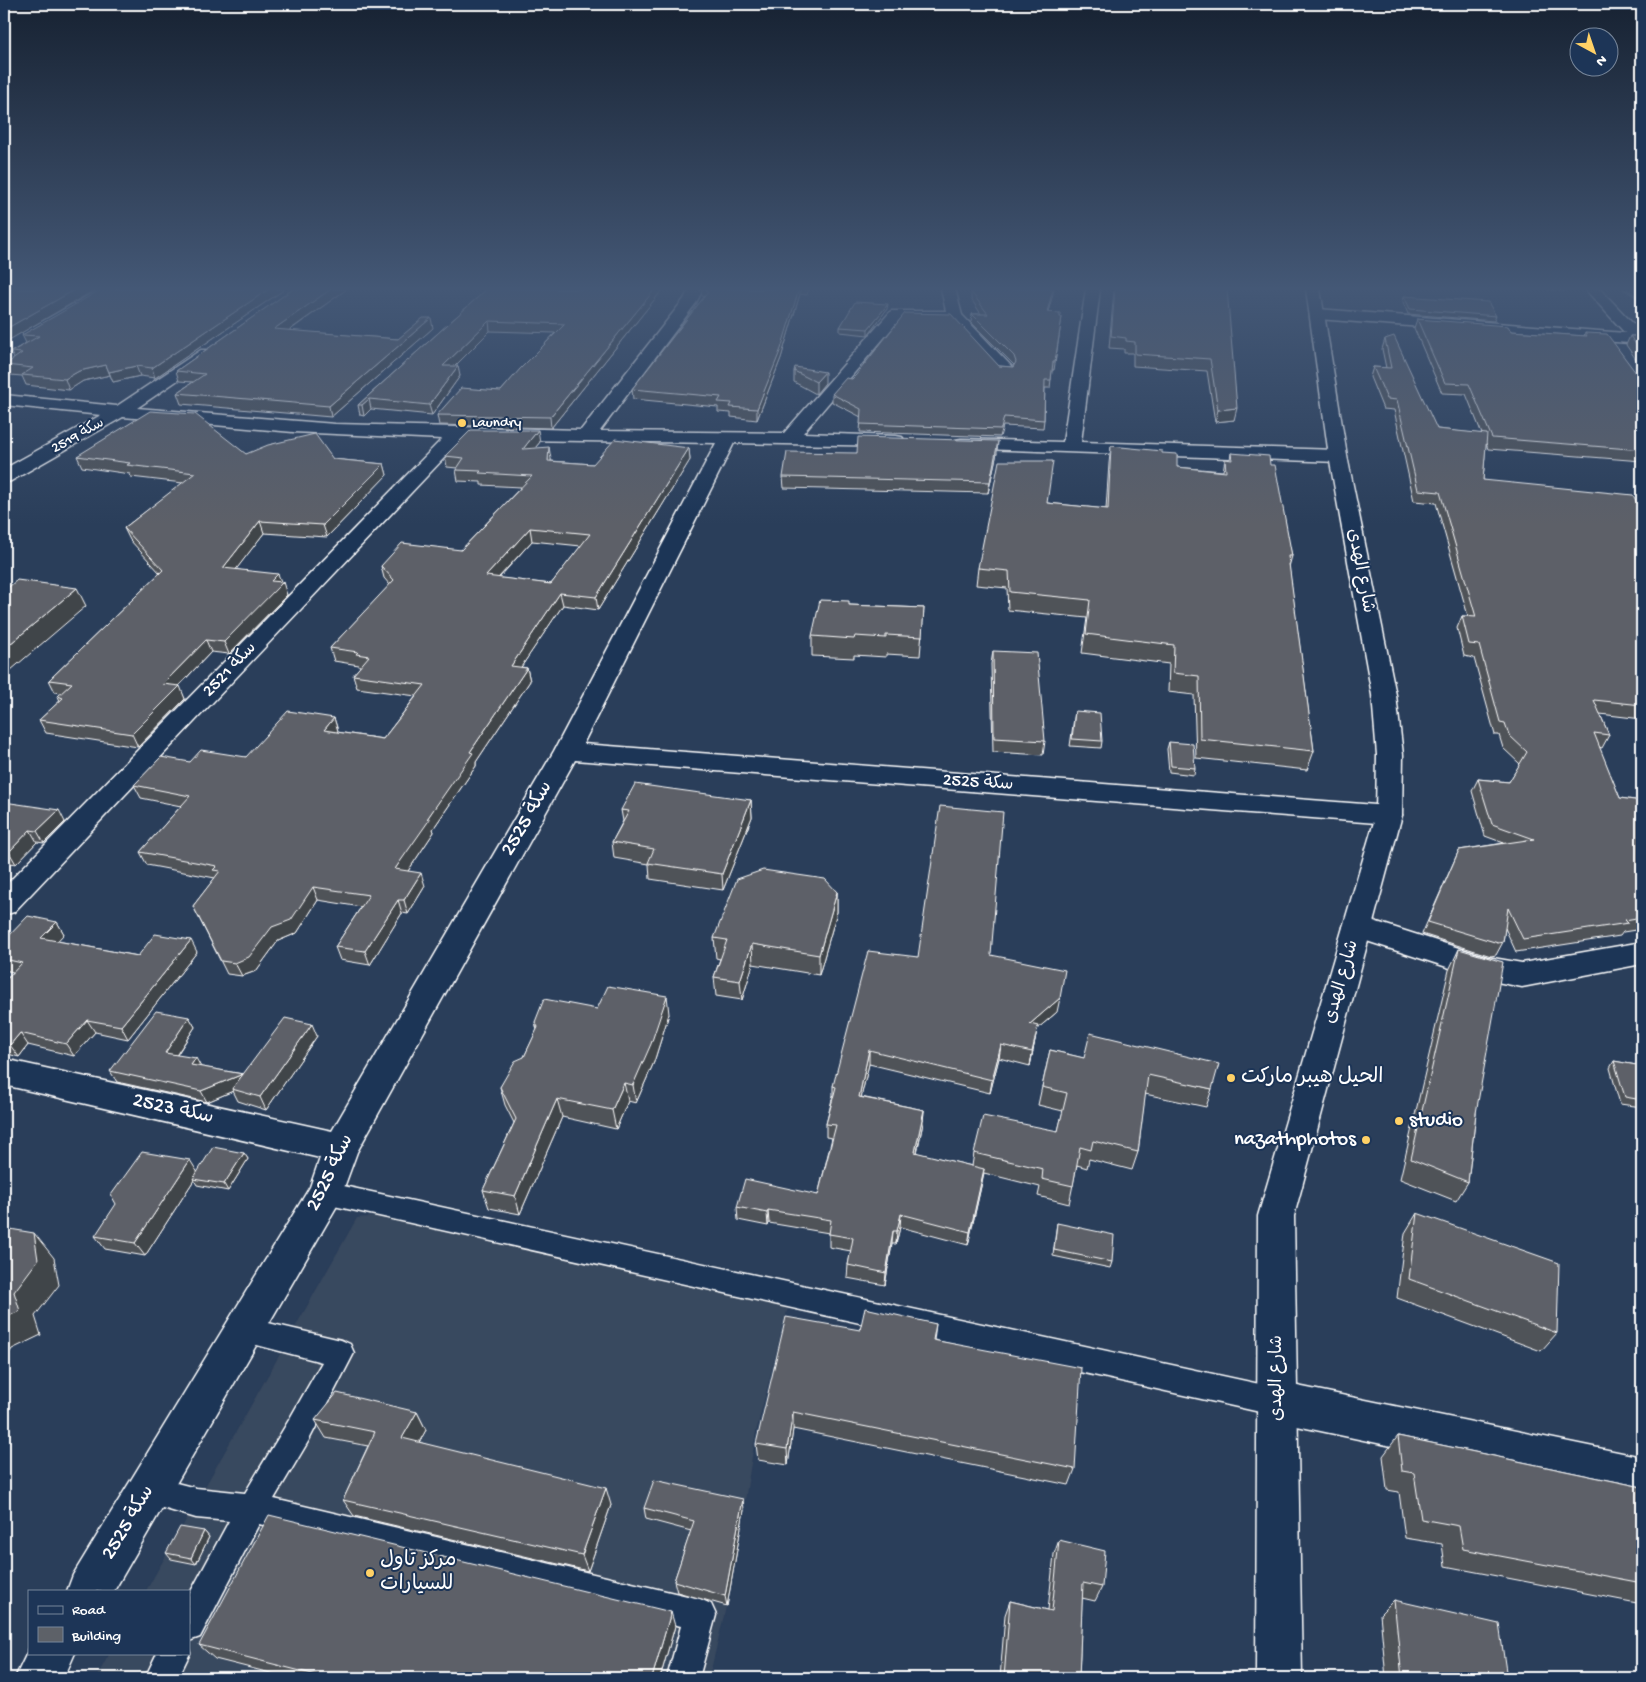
<svg xmlns="http://www.w3.org/2000/svg" width="1646" height="1682" viewBox="0 0 1646 1682" font-family="'Gochi Hand','Playpen Sans Arabic',sans-serif">
  <style>
    .built { fill: #39485e }
    .lines { fill: none; stroke-linecap: round; stroke-linejoin: round }
    .stream { fill: #8da4b8; fill-rule: evenodd }
    .lane-casing { stroke: #fff; stroke-width: 3 }
    .street-casing { stroke: #fff; stroke-width: 3 }
    .secondary-casing { stroke: #fff; stroke-width: 3 }
    .lane { fill: #1d3557; fill-rule: evenodd }
    .street { fill: #1d3557; fill-rule: evenodd }
    .secondary { fill: #1d3557; fill-rule: evenodd }
    .wall { fill: #505359; stroke: #fff; fill-rule: evenodd }
    .shaded-wall { fill: #414449; stroke: #fff }
    .building { fill: #5d6168; stroke: #fff; fill-rule: evenodd }
    .poi-dot { fill: #ffd166; stroke: #1d3557; stroke-width: 2 }
    .labels { text-anchor: middle; dominant-baseline: central; stroke-width: 4; stroke-linejoin: round; paint-order: stroke }
    .far-poi-label { font-size: 15px; fill: #fff; stroke: #1d3557; text-anchor: start }
    .far-street-label { font-size: 15px; fill: #fff; stroke: #1d3557 }
    .street-label { font-size: 18px; fill: #fff; stroke: #1d3557 }
    .near-street-label { font-size: 21px; fill: #fff; stroke: #1d3557 }
    .near-poi-label { font-size: 21px; fill: #fff; stroke: #1d3557; text-anchor: start }
  </style>
  <rect width="100%" height="100%" fill="#2a3e5a"/>
  <filter id="ink" filterUnits="userSpaceOnUse"><feTurbulence type="fractalNoise" baseFrequency=".02" numOctaves="2"/><feDisplacementMap in="SourceGraphic" scale="10" xChannelSelector="R" yChannelSelector="G"/><feConvolveMatrix kernelMatrix="1 2 1 2 8 2 1 2 1" color-interpolation-filters="sRGB"/></filter>
  <g filter="url(#ink)">
    <path class="built" d="M384,1216L788,1307L756,1432L732,1582L709,1678H96L110,1653H189V1591H146L357,1218Z"/>
    <g class="lines">
      <path class="stream" d="M1622,289H1628L1642,299V302Z"/>
      <defs>
        <path id="lane" d="M325,1182L1278,1388L1288,1392L1292,1402L1288,1412L1278,1416L325,1204L316,1201L313,1193L316,1185Z
          M243,1317L341,1340L350,1344L354,1353L309,1440L274,1499L700,1599L711,1604L716,1615L699,1678H667L681,1626L259,1524L200,1637L189,1641V1595L229,1521L196,1518L139,1501L134,1491L139,1481L149,1476L196,1488L245,1493L289,1420L322,1362L234,1339L230,1330L234,1321Z
          M189,1650L190,1653L178,1678H145L157,1653H189Z"/>
        <path id="street" d="M100,289H118L10,352L4,354V343Z
          M689,289H703L696,303L600,431L784,433L891,311H946L941,289H955L962,315L1014,369L1012,373H1000L951,320L900,319L803,433L896,436L902,437L905,441L902,445L896,446L734,443L583,744L1389,806L1399,809L1402,815L1399,821L1389,824L575,760L357,1152L338,1204L114,1591H67L73,1575L310,1187L320,1158L4,1085V1059L332,1131L554,751L716,443L462,439L14,912L4,915V887L442,439L293,432L123,417L11,481L4,483V469L101,415L4,405V395L117,406L201,350H213L215,353L213,356L137,408L335,424L581,430L684,299Z
          M1086,289H1100L1081,442L1338,450L1345,452L1347,456L1345,460L1338,462L955,448L952,444L955,440L961,439L1063,442Z
          M1585,289H1600L1642,333V344L1318,319L1313,317L1310,314L1313,311L1318,309L1625,333Z
          M1358,916L1487,957L1522,963L1642,942V964L1522,987L1487,980L1348,935L1343,927L1348,919Z
          M1278,1382L1642,1457V1499L1278,1422L1264,1416L1258,1402L1264,1388Z
          M29,1649V1653H75L64,1678H15Z"/>
        <path id="secondary" d="M1306,289H1320L1347,456L1396,695L1403,755L1402,815L1294,1216L1302,1678H1256L1258,1216L1376,815L1377,755L1372,695L1329,456Z"/>
      </defs>
      <use href="#lane" class="lane-casing"/>
      <use href="#street" class="street-casing"/>
      <use href="#secondary" class="secondary-casing"/>
      <use href="#lane" class="lane"/>
      <use href="#street" class="street"/>
      <use href="#secondary" class="secondary"/>
    </g>
    <path class="wall" d="M285,289L155,378L140,376L113,382L110,375L83,381L69,390L26,385L22,376L10,375L5,365L14,359L11,352L26,343L22,335Z
      M293,289H347L289,331L398,339L433,328L331,417L181,404L177,393L193,382L179,381L176,371Z
      M487,289H663L551,428L439,425L437,415L501,391L555,333L490,331L455,366L460,376L432,415L371,409L364,416L360,415L358,405Z
      M701,289H809L807,295L800,294L781,358L757,420L731,417V413L718,412V407L633,399L632,389L704,297L702,296Z
      M1013,289H1054L1048,312L1060,317H1062L1054,370H1052L1050,388H1045L1044,420L1043,428L1003,426L1000,437L860,432L861,417L832,402V394L852,379L999,366L1013,367L1014,365L971,322L972,314H981L971,299V292Z
      M1114,289H1227L1234,420L1215,422L1207,371L1133,366V353H1124V349L1109,348Z
      M1546,289H1565L1564,291Z
      M1404,296L1496,316L1494,321L1408,314L1403,302Z
      M887,309L868,335L840,332V327Z
      M1417,319L1511,331L1584,336L1585,333L1639,377L1642,378V461L1488,449L1486,443L1483,480L1642,512V719L1600,714L1609,735L1602,748L1599,747L1620,798L1642,801V929L1623,932L1620,936L1516,952L1505,928L1503,942L1496,955L1491,956L1422,934L1459,850L1504,843L1485,836L1472,791L1478,779L1509,782L1520,764L1503,748L1499,735H1495L1474,658L1464,656L1457,628L1462,616H1468L1436,503L1414,501L1394,410L1383,409L1370,377L1373,367L1386,368L1382,349L1385,339L1437,429L1482,434L1466,394L1442,393L1414,328Z
      M1630,336H1642V368L1626,345Z
      M794,371L825,383L816,394L794,382Z
      M540,442L535,448L551,459V461L593,464L689,448L690,460L598,610L563,605L521,667L527,668L530,681L476,762V766L433,829L434,832L408,871L425,886L408,914L402,913L370,965L340,960L335,947L361,907L318,900L297,933L278,941L256,971L242,976L227,974L193,906L215,878L147,865L140,852L181,806L141,798L134,785L190,762L246,757L334,718L338,731L337,732L383,739L416,696L357,688L353,675L360,667L359,665L334,661L330,648L390,585L384,578L381,566L461,550L521,487L481,485V482L458,481L456,470L457,468L447,467L445,456ZM532,541L581,546L551,584L499,578Z
      M1111,446L1162,453L1177,467L1223,471L1225,459H1230L1231,453L1270,465L1292,556L1289,567L1314,751L1307,770L1196,758L1194,695L1168,692L1169,664L1082,653L1087,618L1008,610L1007,588L976,585L978,568L1047,503L1106,509L1109,463Z
      M857,453H997L988,493L784,488L783,477Z
      M246,454L333,459L384,464L387,475L327,537L264,533L236,569L281,582L287,595L229,654L211,652L179,686L185,699L138,747L46,733L39,720L60,701L58,696L61,693L55,692L49,680L160,573L130,540L124,528L183,483L131,477L130,474L82,467L77,456Z
      M849,605L924,608L920,656L886,654V657L854,655V658L812,656V636Z
      M993,651L1045,741L1043,755L993,752L991,664Z
      M1075,711L1102,741L1101,748L1070,746Z
      M1169,742L1195,768L1194,775L1169,772L1167,749Z
      M751,800L752,817L723,890L650,879L649,864L614,858L612,842L623,821L621,810Z
      M4,802L65,822L44,843L37,842L16,864L4,862Z
      M837,892V912L819,975L753,964L742,1000L716,996L714,977L720,959L716,958L714,938Z
      M57,922L64,934L57,941L138,956L197,952L128,1039L95,1032L74,1056L28,1045L19,1057L4,1053V982L13,972L4,970V941Z
      M1459,949L1476,1113L1468,1182L1456,1201L1400,1179L1449,970Z
      M991,955L1057,1012L1037,1029L1030,1066L999,1058L990,1093L869,1064L861,1097L924,1110L923,1123L917,1153L972,1166L974,1153L1058,1131L1063,1111L1038,1105L1050,1050L1212,1089L1206,1107L1145,1094L1138,1152L1132,1170L1089,1159L1087,1168L1077,1165L1069,1204L1038,1196L1040,1187L984,1173L968,1245L900,1227L896,1244H892L885,1285L847,1278L848,1265L851,1251L829,1247V1233L769,1223L768,1226L738,1220L737,1207L818,1195L832,1138L826,1137V1124L833,1095V1086L918,957Z
      M597,1009L669,1014L654,1062L636,1103L628,1101L616,1129L562,1117L520,1214L489,1208L483,1190L514,1123L505,1105L500,1087L524,1057L537,1030L535,1022Z
      M189,1017L195,1027L177,1055L201,1067L243,1074L317,1036L266,1110L238,1101L233,1091L207,1102L117,1082L110,1071Z
      M1614,1061L1642,1066V1107L1620,1104L1610,1068Z
      M244,1153L248,1159L228,1191L197,1185L194,1180L145,1256L105,1249L95,1236L197,1172Z
      M1417,1213L1557,1333L1541,1351L1397,1298L1405,1233Z
      M1057,1223L1112,1262L1110,1268L1053,1256L1056,1230Z
      M936,1324L934,1340L1075,1469L1069,1485L793,1429L788,1465L758,1460L756,1444L860,1330Z
      M417,1412L426,1430L419,1442L611,1505L588,1571L354,1516L343,1500L368,1446L326,1438L315,1420Z
      M1398,1436L1642,1487V1604L1445,1566L1442,1544L1405,1538L1399,1492L1387,1490L1383,1456Z
      M644,1508L744,1510L727,1606L677,1592L674,1581L691,1531L646,1519Z
      M204,1531L209,1537L196,1564L171,1559L166,1553Z
      M1059,1540L1102,1587L1095,1601L1082,1598L1079,1678H1000L1005,1615L1010,1601L1048,1610L1054,1554Z
      M1394,1600L1507,1678H1386L1380,1614Z
      M675,1626L660,1678H290L215,1659L199,1645Z"/>
    <path class="shaded-wall" d="M76,289H96L4,343V330Z
      M269,289H285L155,378L152,368Z
      M331,289H347L277,339L274,329Z
      M655,289H663L551,428L550,417Z
      M799,289H800V294L781,358L757,420V409Z
      M1053,289V294L1046,319L1047,312Z
      M888,304L887,309L868,335V329Z
      M431,318L433,328L331,417L329,406Z
      M489,321L490,331L445,376L443,366Z
      M106,365L110,375L83,381L69,390L65,379L79,371Z
      M136,366L140,376L113,382L109,372Z
      M458,366L460,376L432,415L429,405Z
      M825,372V383L816,394V382Z
      M369,399L371,409L364,416L362,405Z
      M1237,408L1234,420L1215,422L1218,410Z
      M538,430L540,442L525,460L523,449Z
      M998,441L997,453L988,493L990,482Z
      M549,447L551,459L550,473L548,461Z
      M689,448L690,460L598,610L596,597Z
      M384,464L387,475L327,537L323,525Z
      M260,521L264,533L228,580L223,568Z
      M530,528L532,541L489,588L486,576Z
      M278,574L282,584L283,582L287,595L229,654L224,642L271,581Z
      M77,588L86,606L4,676V649Z
      M560,593L563,605L513,679L511,666Z
      M206,640L211,652L168,697L163,684Z
      M527,668L530,681L476,762V766L433,829L434,832L400,883L395,869L470,752Z
      M180,686L185,699L138,747L132,734Z
      M334,718L338,731L329,743L324,730Z
      M751,800L752,817L723,890L722,874Z
      M59,810L65,822L44,843L37,831Z
      M30,830L37,842L16,864L9,852Z
      M421,873L425,886L408,914L404,900Z
      M313,887L318,900L297,933L278,941L256,971L242,976L235,963Z
      M837,892V912L819,975V955Z
      M398,900L402,913L370,965L365,951Z
      M57,922L64,934L49,950L41,938Z
      M191,940L197,952L128,1039L121,1026Z
      M752,944L753,964L742,1000L740,981Z
      M667,996L669,1014L654,1062L636,1103L633,1085Z
      M1060,998L1057,1012L1037,1029L1030,1066L1037,1029L1030,1024Z
      M189,1017L195,1027L171,1063L165,1053Z
      M87,1020L95,1032L74,1056L66,1044Z
      M312,1024L317,1036L266,1110L260,1097Z
      M20,1033L28,1045L19,1057L10,1045Z
      M1001,1045L999,1058L990,1093L992,1080Z
      M869,1050V1064L858,1110L859,1097Z
      M196,1058L202,1069L191,1065Z
      M243,1074L232,1089L233,1091L207,1102L201,1091Z
      M624,1083L628,1101L616,1129L612,1110Z
      M557,1099L562,1117L520,1214L515,1196Z
      M924,1110L923,1123L914,1166L915,1152Z
      M244,1153L248,1159L228,1191L224,1184Z
      M190,1160L198,1173L193,1179L194,1180L145,1256L135,1243Z
      M984,1169L982,1182L968,1245L970,1232Z
      M768,1210L769,1223L768,1226L767,1213Z
      M901,1214L900,1227L896,1244L897,1231Z
      M893,1231L892,1244L885,1285L886,1273Z
      M34,1233L54,1258L59,1285L35,1316L41,1335L12,1349L4,1361V1318L14,1292Z
      M417,1412L426,1430L412,1455L402,1438Z
      M793,1412V1429L788,1465L787,1449Z
      M606,1488L611,1505L588,1571L582,1555Z
      M743,1499L744,1510L727,1606L725,1596Z
      M204,1531L209,1537L196,1564L191,1558Z
      M671,1612L675,1626L660,1678H652Z"/>
    <path class="building" d="M4,289H76L4,330Z
      M102,289H269L152,368L136,366L109,372L106,365L79,371L65,379L22,375L33,368L5,365L22,353L11,352L39,336L22,335Z
      M293,289H331L274,329L398,339L423,318H431L329,406L177,393L205,374L176,371Z
      M487,289H655L550,417L437,415L461,388L501,391L520,369L565,324L489,321L443,366H458L429,405L369,399L362,405H358Z
      M705,289H799L781,349L757,409L730,407L732,403L718,402L721,397L632,389L708,292Z
      M1013,289H1053L1047,312L1060,313V317H1062L1055,362H1053L1051,380H1045L1044,420L1004,417L1001,429L860,424L861,409L832,394L846,378L852,379L856,375L905,313L951,314L999,366L1013,367L1016,362L1014,356L972,314H988L971,292Z
      M1115,289H1227L1237,408L1218,410L1210,359L1135,354V342L1126,341V338L1111,336Z
      M1404,296L1488,302L1496,316L1410,309Z
      M855,302L888,304L868,329L840,327Z
      M1417,319L1508,326L1511,331L1587,336L1585,333L1607,334L1639,377L1642,378V450L1492,438L1469,384L1445,383Z
      M1394,336L1437,429L1487,434L1483,480L1633,495L1642,512V705L1594,700L1609,735L1594,733L1620,798L1642,801V917L1625,920L1628,923L1523,939L1508,908L1503,942L1498,943L1428,922L1459,850L1534,839L1492,824L1478,779L1509,782L1527,752L1509,735L1505,723L1500,722L1479,645L1469,644L1462,616L1476,617L1440,492L1418,490L1397,400L1387,399L1373,367L1391,368L1385,339Z
      M1630,336H1642V353Z
      M795,367L825,372L816,382L794,371Z
      M150,411L195,414L246,454L268,445L315,434L333,459L384,464L323,525L260,521L223,568L278,574L271,581L283,582L224,642L206,640L163,684L180,686L132,734L39,720L63,698L58,696L72,683L49,680L163,570L124,528L195,473L127,465L130,463L77,456Z
      M471,430H538L523,449L549,447L548,461L593,464L615,439L689,448L596,597L560,593L511,666L527,668L470,752L473,753L427,819H430L395,869L421,873L404,900H398L365,951L335,947L369,895L313,887L291,920L272,927L249,957L235,963L221,961L193,906L220,871L213,870L217,866L140,852L190,796L134,785L161,757L190,762L201,750L246,757L288,711L334,718L324,730L383,739L425,685L353,675L369,656L356,654L358,652L330,648L394,580L381,566L402,543L461,550L532,476L479,473L481,471L456,470L464,458L445,456ZM530,528L590,534L551,584L486,576Z
      M858,437L998,441L990,482L783,477L787,452L857,453Z
      M1111,446L1162,451V453L1177,454V467L1226,472L1225,459L1232,460L1231,453L1269,456L1270,465H1275L1292,556H1288L1314,751L1200,739L1199,676L1173,673L1174,645L1086,634L1090,600L1010,592L1009,571L978,568L999,461H1053L1047,503L1108,509Z
      M17,580L77,588L4,649V591Z
      M820,600L849,601V605L924,608L922,637L886,635V638L855,636L854,639L812,636Z
      M993,651L1037,653L1045,741L994,738Z
      M1075,711L1100,713L1102,741L1072,739Z
      M1169,742L1193,744L1195,768L1171,766Z
      M635,784L751,800L722,874L648,863L654,849L612,842L629,811L621,810Z
      M4,802L59,810L37,831L30,830L9,852L4,851Z
      M940,806L1003,812L991,955L1065,970L1060,998L1030,1024L1038,1026L1032,1052L1001,1045L992,1080L869,1050L859,1097L924,1110L915,1152L984,1169L970,1232L901,1214L897,1231H893L886,1273L848,1265L853,1238L829,1234L831,1220L768,1210L767,1213L737,1207L745,1179L818,1195L836,1125L826,1124L836,1087L833,1086L868,951L918,957Z
      M763,870L825,879L837,892L819,955L752,944L740,981L714,977L727,940L714,938L737,879Z
      M28,916L57,922L41,938L138,956L155,934L191,940L121,1026L87,1020L66,1044L20,1033L10,1045L4,1043V982L22,963L4,959V941Z
      M1459,949L1503,962L1476,1113L1468,1182L1411,1159Z
      M608,986L667,996L651,1044L633,1085L624,1083L612,1110L557,1099L515,1196L483,1190L516,1119L500,1087L515,1061L524,1057L538,1027L535,1022L544,999L597,1009Z
      M156,1011L189,1017L165,1053L196,1058L191,1065L243,1074L201,1091L110,1071Z
      M285,1018L312,1024L260,1097L232,1089Z
      M1090,1033L1219,1064L1212,1089L1148,1075L1138,1152L1093,1141L1091,1150L1080,1147L1073,1186L1042,1179L1043,1169L974,1153L983,1116L1058,1131L1067,1093L1042,1087L1050,1050L1084,1058Z
      M1614,1061L1642,1066V1100L1625,1097Z
      M213,1147L244,1153L224,1184L193,1179Z
      M142,1152L190,1160L135,1243L95,1236L116,1204L111,1195Z
      M1417,1213L1559,1263L1557,1333L1409,1279Z
      M1057,1223L1114,1235L1112,1262L1054,1250Z
      M4,1228L34,1233L38,1260L14,1292L20,1311L4,1318Z
      M865,1308L936,1324L933,1340L1081,1368L1075,1469L793,1412L787,1449L756,1444L786,1317L860,1330Z
      M337,1393L417,1412L402,1438L606,1488L582,1555L343,1500L375,1432L315,1420Z
      M1398,1436L1642,1487V1583L1463,1549L1459,1526L1421,1519L1414,1473L1402,1471Z
      M654,1480L743,1499L725,1596L674,1581L694,1521L644,1508Z
      M269,1515L671,1612L652,1678H319L320,1676L199,1645Z
      M180,1527L204,1531L191,1558L166,1553Z
      M1059,1540L1105,1551L1102,1587L1083,1583L1079,1678H1004L1010,1601L1052,1611Z
      M1394,1600L1499,1624L1507,1678H1402Z"/>
  </g>
  <linearGradient id="sky" x2="0" y2="1"><stop stop-color="#172232"/><stop offset="0.55" stop-color="#445876"/><stop offset="1" stop-color="#445876" stop-opacity="0"/></linearGradient>
  <rect width="1646" height="525" fill="url(#sky)"/>
  <g class="poi-dot">
    <circle cx="462" cy="423" r="5"/>
    <circle cx="1231" cy="1078" r="5"/>
    <circle cx="1399" cy="1121" r="5"/>
    <circle cx="1366" cy="1140" r="5"/>
    <circle cx="370" cy="1573" r="5"/>
  </g>
  <g class="labels">
    <g class="far-poi-label">
      <text x="472" y="423">Laundry</text>
    </g>
    <g class="far-street-label">
      <text transform="translate(78 436) rotate(-29)">سكة 2519</text>
    </g>
    <g class="street-label">
      <text transform="translate(1360 571) rotate(79)">شارع الهدى</text>
      <text transform="translate(230 670) rotate(-46)">سكة 2521</text>
      <text transform="translate(978 783) rotate(4)">سكة 2525</text>
      <text transform="translate(1342 982) rotate(-74)">شارع الهدى</text>
      <text transform="translate(1277 1378) rotate(-90)">شارع الهدى</text>
    </g>
    <g class="near-street-label">
      <text transform="translate(528 819) rotate(-60)">سكة 2525</text>
      <text transform="translate(173 1110) rotate(13)">سكة 2523</text>
      <text transform="translate(331 1173) rotate(-64)">سكة 2525</text>
      <text transform="translate(129 1523) rotate(-59)">سكة 2525</text>
    </g>
    <g class="near-poi-label">
      <text x="1241" y="1078">الحيل هيبر ماركت</text>
      <text x="1409" y="1121">studio</text>
      <text x="1356" y="1140" text-anchor="end">nazathphotos</text>
      <text x="380" y="1561">مركز تاول<tspan x="380" dy="24">للسيارات</tspan></text>
    </g>
  </g>
  <rect width="1646" height="1682" fill="none" stroke="#1d3557" stroke-width="20"/>
  <rect x="10" y="10" width="1626" height="1662" fill="none" stroke="#fff" stroke-width="2" filter="url(#ink)"/>
  <rect x="28" y="1590" width="162" height="65" fill="#1d3557" stroke="#77869a"/>
  <rect x="38" y="1606" width="25" height="8" fill="#1d3557" stroke="#77869a"/>
  <text x="72" y="1614" font-size="15" fill="#ffffff">Road</text>
  <rect x="38" y="1627" width="25" height="15" fill="#5d6168" stroke="#77869a"/>
  <text x="72" y="1640" font-size="15" fill="#ffffff">Building</text>
  <g transform="translate(1594 52) rotate(140)"><circle r="24" fill="#1d3557" stroke="#77869a"/>
  <path d="M0-4L9 19L0 12L-9 19Z" fill="#ffd166"/>
  <text y="-8" font-size="14" font-weight="bold" text-anchor="middle" fill="#ffffff">N</text>
  </g>
</svg>
